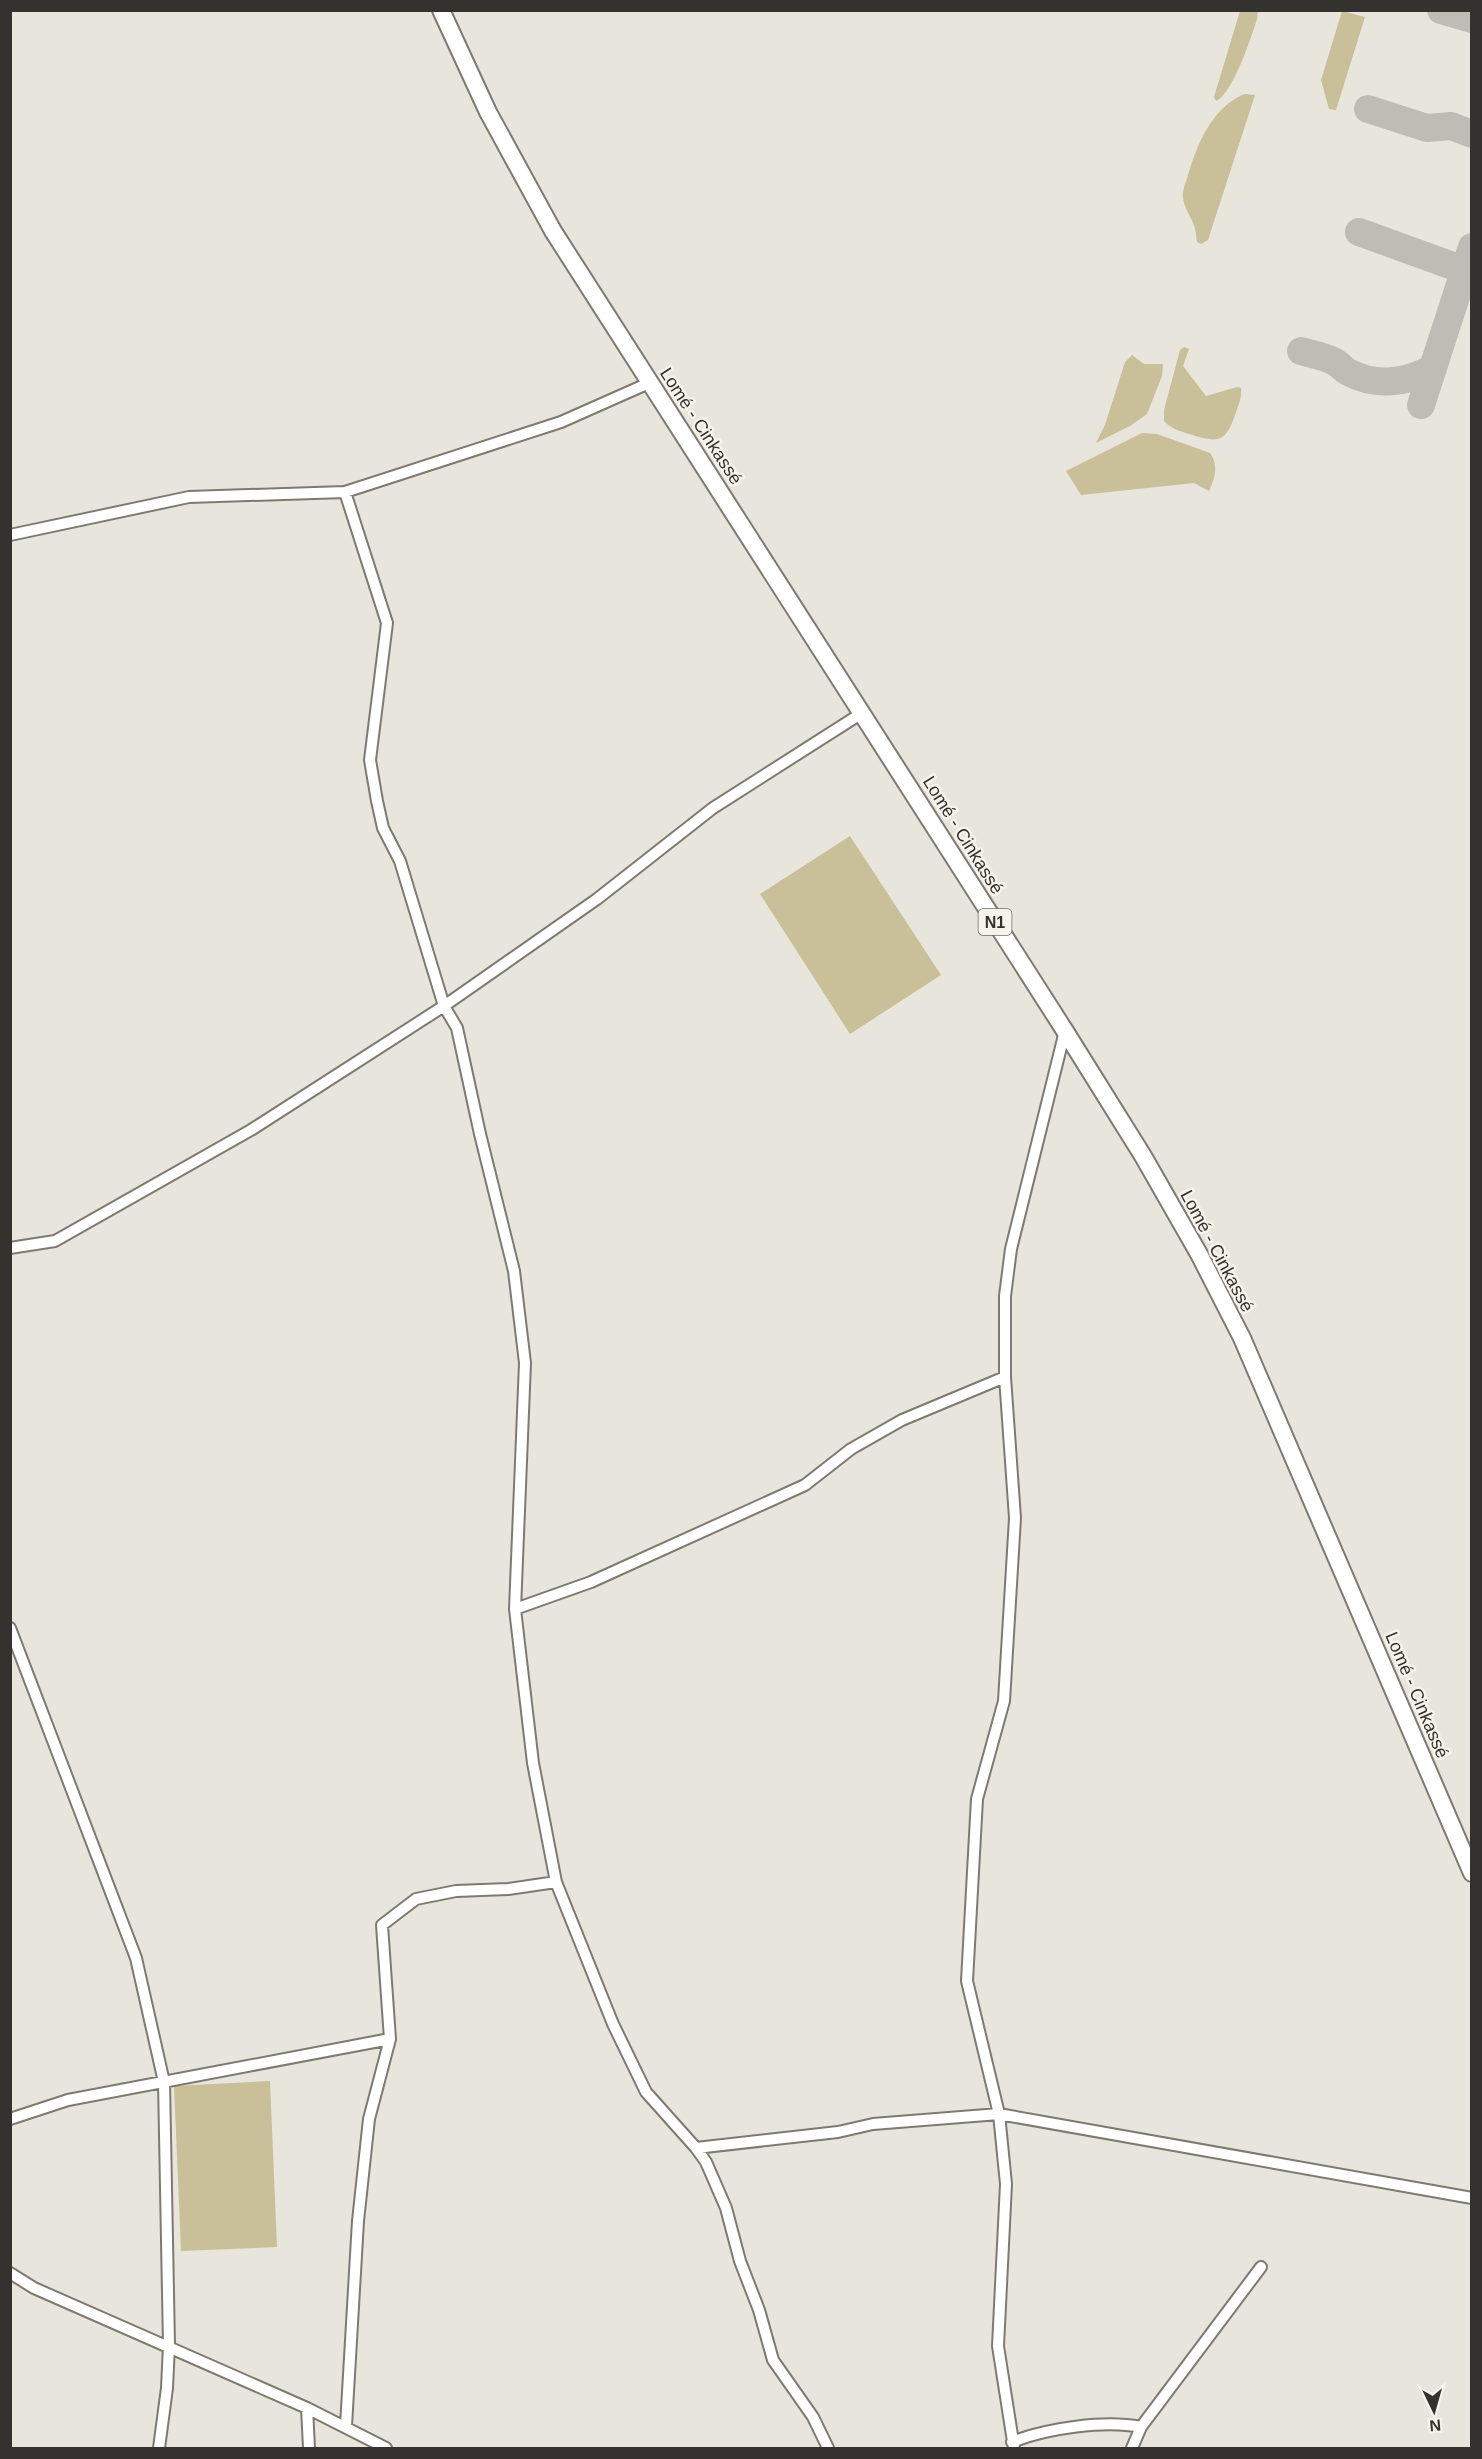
<svg xmlns="http://www.w3.org/2000/svg" width="1482" height="2459" viewBox="0 0 1482 2459" font-family="Helvetica,sans-serif">
  <style>
    .green { fill: #c9bf98 }
    .lines { fill: none; stroke-linecap: round; stroke-linejoin: round }
    .taxiway { stroke: #bebcb4; stroke-width: 28 }
    .minor-casing { stroke: #7d7a72; stroke-width: 14 }
    .highway-casing { stroke: #7d7a72; stroke-width: 20 }
    .minor { stroke: #fff; stroke-width: 10 }
    .highway { stroke: #fff; stroke-width: 16 }
    .labels { text-anchor: middle; dominant-baseline: central; stroke-width: 5; stroke-linejoin: round; paint-order: stroke }
    .shield { fill: #f5f3ea; stroke: #6d6c66; stroke-width: 1.5 }
    .shield-label { font-size: 16px; font-weight: bold; fill: #33322e }
    .street-label { font-size: 18px; fill: #33322e; stroke: #f5f3ea }
  </style>
  <rect width="100%" height="100%" fill="#e8e6dc"/>
  <path class="green" d="M1240,11H1258L1257,19C1252,36 1232,95 1216,101L1214,97Z
    M1342,11L1365,17L1336,110L1329,109L1321,80Z
    M1244,94L1255,95L1208,240L1201,244L1197,242C1196,236 1196,229 1193,223C1190,215 1184,207 1183,198C1182,190 1186,182 1188,175C1197,144 1212,108 1244,94Z
    M1184,347L1189,349L1183,366L1206,396L1237,387L1241,388C1242,398 1238,406 1235,415C1225,445 1216,442 1189,434C1180,431 1171,429 1164,421V410L1180,350Z
    M1132,355L1144,364H1163L1162,376L1147,414L1130,426L1096,443L1105,425L1125,362Z
    M1142,433L1157,434L1210,453C1219,466 1215,478 1209,491L1194,483L1081,495L1066,471Z
    M850,836L941,975L850,1034L760,894Z
    M270,2081L277,2247L181,2251L174,2086Z"/>
  <g class="lines">
    <path class="taxiway" d="M1441,10L1472,19
      M1368,109L1427,128L1451,126L1472,134
      M1359,232L1464,270
      M1301,351C1311,354 1324,356 1333,361C1339,363 1342,369 1348,372C1376,387 1407,383 1433,368
      M1421,405L1472,247"/>
    <defs>
      <path id="minor" d="M345,492L387,623L370,760L377,801L383,828L400,861L444,1006L457,1028L480,1134L514,1271L525,1363L515,1609L533,1763L556,1882L613,2024L646,2092L696,2148L838,2132L873,2124L999,2114L1472,2198
        M10,535L189,497L345,492L561,422L649,383
        M10,1248L55,1241L251,1130L444,1006L597,899L713,808L862,713
        M515,1609L591,1582L805,1485L851,1449L902,1420L1005,1377
        M10,1628L136,1958L164,2082L169,2345L167,2388L159,2448
        M10,2119L68,2100L390,2039
        M696,2148L706,2162L726,2208L740,2261L759,2310L773,2360L813,2417L828,2448
        M10,2273L34,2288L307,2408L386,2448
        M307,2408L309,2448
        M346,2426L358,2221L369,2119L390,2039L382,1925L416,1899L456,1891L508,1889L556,1882
        M1012,2442C1047,2428 1105,2420 1141,2427
        M1014,2448L998,2346L1006,2184L999,2114L967,1981L977,1799L1004,1701L1015,1518L1005,1377V1296L1011,1249L1065,1031
        M1132,2448L1141,2427L1261,2267"/>
      <path id="highway" d="M441,10L488,112L553,231L1065,1031L1143,1156L1199,1254L1242,1338L1472,1873"/>
    </defs>
    <use href="#minor" class="minor-casing"/>
    <use href="#highway" class="highway-casing"/>
    <use href="#minor" class="minor"/>
    <use href="#highway" class="highway"/>
  </g>
  <g class="labels">
    <rect class="shield" x="978.5" y="909" width="33" height="26" rx="4.5"/>
    <g class="shield-label">
      <text x="995" y="922">N1</text>
    </g>
    <g class="street-label">
      <text transform="translate(701 426) rotate(57)">Lomé - Cinkassé</text>
      <text transform="translate(963 835) rotate(58)">Lomé - Cinkassé</text>
      <text transform="translate(1217 1251) rotate(62)">Lomé - Cinkassé</text>
      <text transform="translate(1417 1695) rotate(67)">Lomé - Cinkassé</text>
    </g>
  </g>
  <rect width="1482" height="2459" fill="none" stroke="#33322e" stroke-width="24"/>
  <g transform="translate(1434 2411) rotate(175)" stroke="#f5f3ea" stroke-width="4.5" paint-order="stroke">
  <path d="M0-4.5L10 22L0 15L-10 22Z" fill="#33322e"/>
  <text y="-9" font-size="16" font-weight="bold" text-anchor="middle" fill="#33322e">N</text>
  </g>
</svg>
